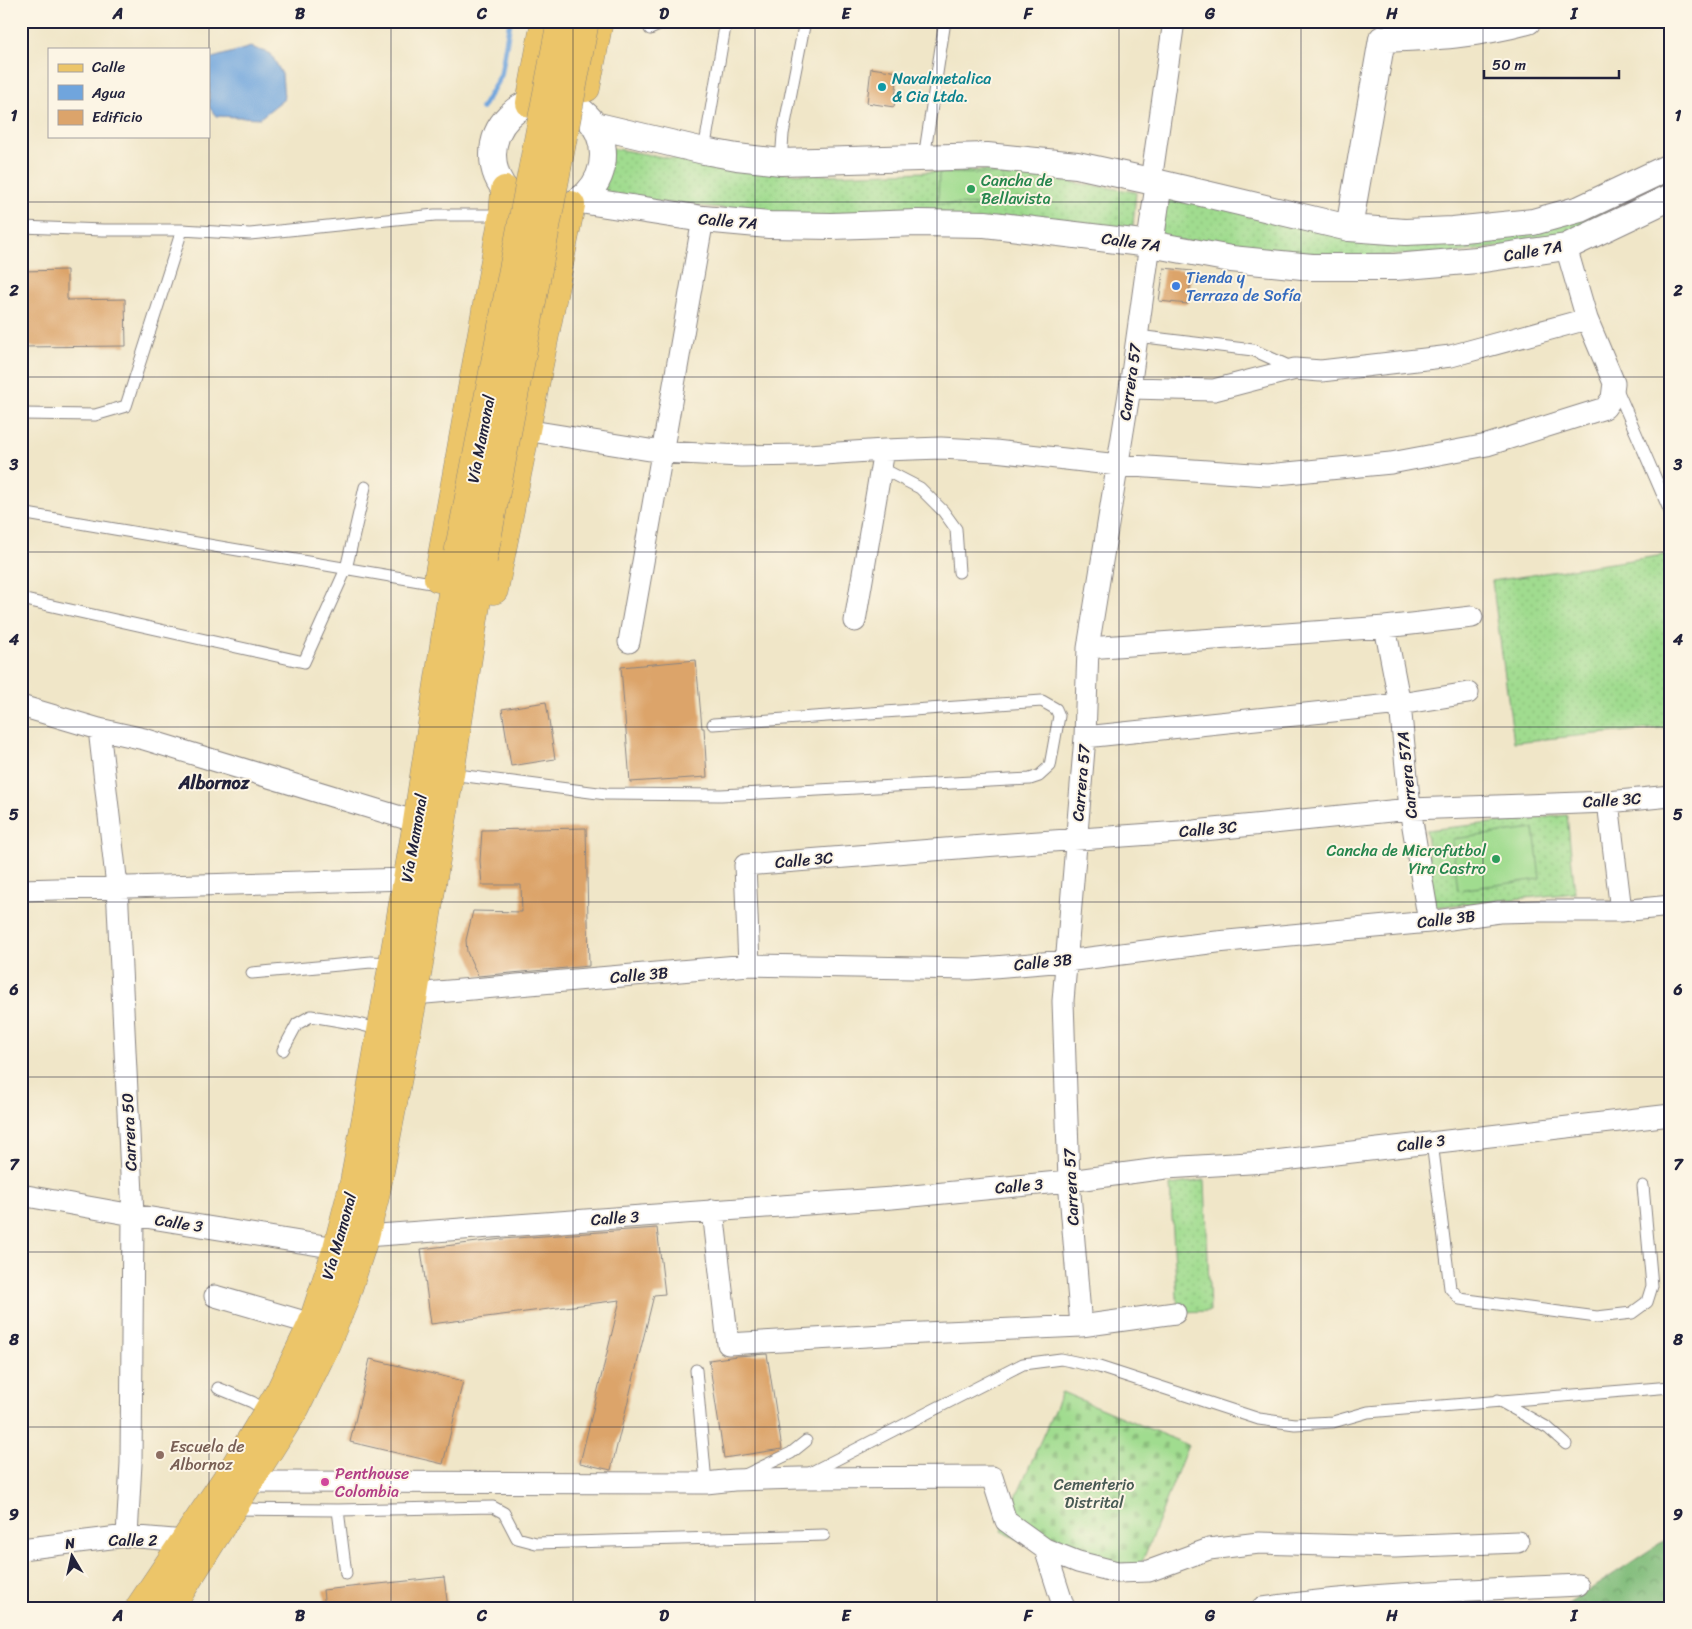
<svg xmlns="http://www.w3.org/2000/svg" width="1692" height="1629" viewBox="0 0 1692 1629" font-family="Sriracha,sans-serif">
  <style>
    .grass { fill: url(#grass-dots); stroke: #617f65 }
    .forest { fill: url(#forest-crowns); stroke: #516f5a }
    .cemetery { fill: url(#cemetery-stones); stroke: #617f65 }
    .garden { fill: #a0dc8f; stroke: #617f65 }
    .water { fill: #70a5dd; stroke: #49648c }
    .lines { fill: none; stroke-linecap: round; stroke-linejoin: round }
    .stream { stroke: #70a5dd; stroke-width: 5.5 }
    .building { fill: #dca46b }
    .service-casing { stroke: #898482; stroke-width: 13 }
    .minor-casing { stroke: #898482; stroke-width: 23 }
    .tertiary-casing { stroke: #898482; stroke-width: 28 }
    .primary-casing { stroke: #898482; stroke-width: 29 }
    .service { stroke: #fff; stroke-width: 11 }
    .minor { stroke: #fff; stroke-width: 21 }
    .tertiary { stroke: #fff; stroke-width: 26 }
    .primary { stroke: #ecc569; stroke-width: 28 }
    .primary-bridge-casing { stroke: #898482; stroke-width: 29; stroke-linecap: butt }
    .primary-bridge { stroke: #ecc569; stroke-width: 28 }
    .grid { fill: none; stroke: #22223b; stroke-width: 1; stroke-opacity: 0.55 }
    .culture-dot { fill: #0f9aa8; stroke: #fcf5e5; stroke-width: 2 }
    .leisure-dot { fill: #2e9e5b; stroke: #fcf5e5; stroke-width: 2 }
    .shop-dot { fill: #3f7fe0; stroke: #fcf5e5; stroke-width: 2 }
    .education-dot { fill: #8d6e63; stroke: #fcf5e5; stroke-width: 2 }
    .hotel-dot { fill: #d1479c; stroke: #fcf5e5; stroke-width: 2 }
    .labels { text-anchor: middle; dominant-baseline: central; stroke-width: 4; stroke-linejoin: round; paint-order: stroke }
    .culture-label { font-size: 16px; fill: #0d838f; stroke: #fcf5e5; text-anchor: start }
    .leisure-label { font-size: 16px; fill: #27864d; stroke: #fcf5e5; text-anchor: start }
    .street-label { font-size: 16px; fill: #22223b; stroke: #fcf5e5 }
    .shop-label { font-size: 16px; fill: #366cbe; stroke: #fcf5e5; text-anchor: start }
    .education-label { font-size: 16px; fill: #785e54; stroke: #fcf5e5; text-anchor: start }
    .hotel-label { font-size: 16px; fill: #b23c85; stroke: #fcf5e5; text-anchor: start }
    .park-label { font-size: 16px; fill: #485a54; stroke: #fcf5e5 }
    .neighbourhood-label { font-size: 18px; font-weight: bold; fill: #22223b; stroke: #fcf5e5 }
    .neatline { fill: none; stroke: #22223b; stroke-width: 2 }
    .grid-label { font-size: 16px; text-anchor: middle; font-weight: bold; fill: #22223b }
  </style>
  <defs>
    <pattern id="grass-dots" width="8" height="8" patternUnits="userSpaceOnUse" patternTransform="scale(1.25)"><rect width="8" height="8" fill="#a0dc8f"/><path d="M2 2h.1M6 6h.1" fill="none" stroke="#8abc7c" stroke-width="1.8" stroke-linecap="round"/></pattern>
    <pattern id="forest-crowns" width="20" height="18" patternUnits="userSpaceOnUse" patternTransform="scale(1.25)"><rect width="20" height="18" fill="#80bc7a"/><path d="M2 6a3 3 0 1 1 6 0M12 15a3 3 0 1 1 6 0" fill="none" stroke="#689865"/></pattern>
    <pattern id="cemetery-stones" width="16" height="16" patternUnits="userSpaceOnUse" patternTransform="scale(1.25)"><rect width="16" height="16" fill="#a0dc8f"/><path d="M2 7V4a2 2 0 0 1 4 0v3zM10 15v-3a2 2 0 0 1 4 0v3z" fill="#8abc7c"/></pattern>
  </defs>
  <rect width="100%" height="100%" fill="#fcf5e5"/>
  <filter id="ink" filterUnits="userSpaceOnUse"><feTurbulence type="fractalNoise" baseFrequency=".02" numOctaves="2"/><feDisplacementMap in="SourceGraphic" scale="10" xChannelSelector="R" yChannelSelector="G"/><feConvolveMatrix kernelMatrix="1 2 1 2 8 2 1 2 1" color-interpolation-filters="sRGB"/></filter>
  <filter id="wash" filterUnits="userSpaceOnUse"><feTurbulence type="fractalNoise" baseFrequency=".0096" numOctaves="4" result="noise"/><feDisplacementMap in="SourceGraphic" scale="20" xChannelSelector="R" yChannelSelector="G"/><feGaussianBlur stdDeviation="1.12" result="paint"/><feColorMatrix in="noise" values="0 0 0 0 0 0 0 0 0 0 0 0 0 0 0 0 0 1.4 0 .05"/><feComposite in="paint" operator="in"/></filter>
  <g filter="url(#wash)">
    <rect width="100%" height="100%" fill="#f0e6c8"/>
    <path class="grass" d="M605,147L703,164L782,173L829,175L991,170L1136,192L1132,236L850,220L593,196C605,179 611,169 605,147Z
      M1671,173V185L1561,238L1455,253L1348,257L1159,239L1168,198L1454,238Z
      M1664,555H1671V727L1514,742L1492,581Z
      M1567,815L1575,893L1434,907L1426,830Z
      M1205,1180L1210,1311L1178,1312L1170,1185Z"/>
    <path class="forest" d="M1671,1536V1608H1562Z"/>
    <path class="cemetery" d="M1062,1392L1188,1445L1137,1575L1073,1565L1001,1531Z"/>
    <path class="garden" d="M939,173L1003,174V205L938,204Z
      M1534,829L1540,879L1458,890L1452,839Z"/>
    <path class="water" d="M251,47L271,54L282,74L284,99L260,118L216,116L209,107V59Z"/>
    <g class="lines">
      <path class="stream" d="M482,108L501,75L510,21"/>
    </g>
    <g id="blocks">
      <path class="building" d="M871,68L898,72L894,107L867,103Z
        M1164,268L1192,271L1188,304L1159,301Z
        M67,270V300L125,299L126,346L21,347V271Z
        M696,660L702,728H704L707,777L630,782L621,667Z
        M546,702L555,759L511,766L502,709Z
        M586,828L589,966L478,976L467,952L466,940L473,911L522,912L521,885H482L480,861L482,830Z
        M657,1228L665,1294L654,1295L611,1470L580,1463L620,1300L431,1324L421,1249L502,1239Z
        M767,1354L782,1449L724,1458L709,1360L737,1356Z
        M370,1359L463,1381L443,1464L350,1442Z
        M444,1577L448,1608H325L323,1590Z"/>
    </g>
  </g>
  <g filter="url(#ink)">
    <use href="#blocks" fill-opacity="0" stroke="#898482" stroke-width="1"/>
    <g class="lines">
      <defs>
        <path id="service" d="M650,29L668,21
          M704,151L726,21
          M924,158L945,21
          M781,162L783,134L805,21
          M21,227L103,230H182L250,234L435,215H503
          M1137,336L1253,350L1293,368
          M1616,387L1671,514
          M21,414L95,415L126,406L182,230
          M881,468L920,488L943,511L956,529L959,572
          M21,513L437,584
          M21,599L304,662L346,569L365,487
          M450,774L606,794L721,795L1030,779L1039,776L1050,766L1059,716L1056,709L1042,701L713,724
          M252,973L371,962L392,963
          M283,1050L297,1024L311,1016L358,1024L381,1030
          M1432,1142L1450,1288L1460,1299L1597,1317L1632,1313L1647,1302L1652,1286L1643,1186
          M696,1370L706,1483
          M218,1388L252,1402L268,1412
          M1498,1400L1548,1428L1566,1444
          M808,1474L1023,1364L1061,1359L1099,1367L1259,1419L1295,1424L1333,1422L1368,1412L1671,1387
          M745,1475L791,1453L806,1441
          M234,1509L338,1510L346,1574
          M338,1510L493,1507L504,1513L517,1538L536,1543L824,1535"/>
        <path id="minor" d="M1151,181L1174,21
          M1130,388L1214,390L1295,369L1321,371L1451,356L1587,319
          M525,430L662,452L741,456L808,455L884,450L941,448L995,451L1118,465L1267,475L1391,463L1487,445L1605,408L1612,398L1614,383L1587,319L1566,247
          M855,621L884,450
          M1385,627L1400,704L1410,809L1429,922
          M629,642L703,219
          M1088,648L1385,627L1472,617
          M21,706L99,729L144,739L417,822
          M99,729L117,886L133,1215L131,1463L127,1536
          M1085,737L1400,704L1468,693
          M1608,802L1621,911
          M21,890L407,879
          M749,965L745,865L983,846L1194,831L1410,809L1608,802L1671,796
          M414,994L749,965L970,969L1066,961L1217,942L1429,922L1499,912L1538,911H1621L1671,906
          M21,1195L133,1215L337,1248
          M713,1210L728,1344L901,1334L1081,1326L1175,1313
          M365,1236L892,1198L1069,1181L1166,1168L1266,1162L1671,1115
          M215,1296L312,1324
          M1081,1326L1069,1181L1063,1001L1085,737L1088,648L1130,388L1150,244
          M249,1482L706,1483L734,1480L800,1478L992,1477L1006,1521L1045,1549L1078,1562L1117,1572L1149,1571L1209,1549L1259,1543L1395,1547L1518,1542
          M21,1549L127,1536L185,1541
          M1045,1549L1064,1608
          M1262,1608C1367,1593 1473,1590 1578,1585"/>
        <path id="tertiary" d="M493 155a55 55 0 1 1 110 0a55 55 0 1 1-110 0Z
          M594,125L704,151L737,157L781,162L987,156L1077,165L1159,183L1349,228L1405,232L1453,230L1533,222L1580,209L1671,166
          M580,200L703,219L769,225L832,226L917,223L985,224L1150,244L1231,259L1312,267H1395L1477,260L1566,247L1671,197
          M1349,228L1382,39C1435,37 1476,35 1528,21
          M1150,244L1159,183"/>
        <path id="primary" d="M586,88L599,21
          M530,103L545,21
          M438,578L503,215L505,190
          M494,590L571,205
          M139,1608L235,1466L280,1391L312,1324L337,1248L354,1182L368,1107L417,822L458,554
          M170,1608L296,1407L323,1351L344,1301L365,1236L375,1197L414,994L450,774L483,560"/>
      </defs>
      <use href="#service" class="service-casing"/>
      <use href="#minor" class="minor-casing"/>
      <use href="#tertiary" class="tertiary-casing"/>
      <use href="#primary" class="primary-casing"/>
      <use href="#service" class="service"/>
      <use href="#minor" class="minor"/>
      <use href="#tertiary" class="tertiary"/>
      <use href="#primary" class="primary"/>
      <defs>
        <path id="primary-bridge" d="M458,554L561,21
          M483,560L585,21"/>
      </defs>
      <use href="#primary-bridge" class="primary-bridge-casing"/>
      <use href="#primary-bridge" class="primary-bridge"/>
    </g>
  </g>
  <path class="grid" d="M209,21V1608M391,21V1608M573,21V1608M755,21V1608M937,21V1608M1119,21V1608M1301,21V1608M1483,21V1608M21,202H1671M21,377H1671M21,552H1671M21,727H1671M21,902H1671M21,1077H1671M21,1252H1671M21,1427H1671"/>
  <circle class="culture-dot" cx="882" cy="87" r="5"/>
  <g class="leisure-dot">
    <circle cx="971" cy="189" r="5"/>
    <circle cx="1496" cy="859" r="5"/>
  </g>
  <circle class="shop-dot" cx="1176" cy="286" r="5"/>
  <circle class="education-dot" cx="160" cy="1455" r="5"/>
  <circle class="hotel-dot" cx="325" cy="1482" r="5"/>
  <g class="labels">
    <g class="culture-label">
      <text x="892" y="78">Navalmetalica<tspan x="892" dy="18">&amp; Cia Ltda.</tspan></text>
    </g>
    <g class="leisure-label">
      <text x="981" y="180">Cancha de<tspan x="981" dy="18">Bellavista</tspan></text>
      <text x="1486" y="850" text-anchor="end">Cancha de Microfutbol<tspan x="1486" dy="18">Yira Castro</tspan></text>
    </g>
    <g class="street-label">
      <text transform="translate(728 221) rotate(5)">Calle 7A</text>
      <text transform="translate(1131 242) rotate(8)">Calle 7A</text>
      <text transform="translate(1533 251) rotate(-10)">Calle 7A</text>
      <text transform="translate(1130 382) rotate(-82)">Carrera 57</text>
      <text transform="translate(481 439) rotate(-79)">Vía Mamonal</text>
      <text transform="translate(1407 775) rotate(-96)">Carrera 57A</text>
      <text transform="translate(1081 783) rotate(-85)">Carrera 57</text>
      <text transform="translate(1612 800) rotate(-4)">Calle 3C</text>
      <text transform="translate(1208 829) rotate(-5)">Calle 3C</text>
      <text transform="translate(414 838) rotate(-80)">Vía Mamonal</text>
      <text transform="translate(804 860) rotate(-5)">Calle 3C</text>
      <text transform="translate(1446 919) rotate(-7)">Calle 3B</text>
      <text transform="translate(1043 962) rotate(-6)">Calle 3B</text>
      <text transform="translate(639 975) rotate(-5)">Calle 3B</text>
      <text transform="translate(129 1132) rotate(-93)">Carrera 50</text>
      <text transform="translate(1421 1143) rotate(-7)">Calle 3</text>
      <text transform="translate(1019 1186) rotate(-5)">Calle 3</text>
      <text transform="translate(1071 1187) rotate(-93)">Carrera 57</text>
      <text transform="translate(615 1218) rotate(-4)">Calle 3</text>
      <text transform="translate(179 1223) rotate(9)">Calle 3</text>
      <text transform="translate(339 1236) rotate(-74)">Vía Mamonal</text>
      <text x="133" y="1540">Calle 2</text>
    </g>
    <g class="shop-label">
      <text x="1186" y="277">Tienda y<tspan x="1186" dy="18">Terraza de Sofía</tspan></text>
    </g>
    <g class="education-label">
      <text x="170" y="1446">Escuela de<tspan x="170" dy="18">Albornoz</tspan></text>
    </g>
    <g class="hotel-label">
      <text x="335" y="1473">Penthouse<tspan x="335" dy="18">Colombia</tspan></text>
    </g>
    <g class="park-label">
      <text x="1094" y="1484">Cementerio<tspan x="1094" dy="18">Distrital</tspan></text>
    </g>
    <g class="neighbourhood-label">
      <text x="214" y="783">Albornoz</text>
    </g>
  </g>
  <rect width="1692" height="1629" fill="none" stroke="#fcf5e5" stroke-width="55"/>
  <rect x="48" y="48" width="162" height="90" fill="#fcf5e5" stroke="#a5a1a1"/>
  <rect x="58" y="64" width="25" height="8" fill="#ecc569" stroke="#a5a1a1"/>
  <text x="92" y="72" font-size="15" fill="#22223b">Calle</text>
  <rect x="58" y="85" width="25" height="15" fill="#70a5dd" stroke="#a5a1a1"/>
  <text x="92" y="98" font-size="15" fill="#22223b">Agua</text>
  <rect x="58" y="110" width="25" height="15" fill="#dca46b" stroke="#a5a1a1"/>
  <text x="92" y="122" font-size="15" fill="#22223b">Edificio</text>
  <g transform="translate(72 1556) rotate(351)" stroke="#fcf5e5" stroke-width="4" paint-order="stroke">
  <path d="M0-4L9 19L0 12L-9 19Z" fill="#22223b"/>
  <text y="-8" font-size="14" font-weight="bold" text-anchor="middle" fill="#22223b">N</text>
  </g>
  <path d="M1484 70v8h135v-8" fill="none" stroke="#22223b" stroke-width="2.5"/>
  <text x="1492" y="70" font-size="15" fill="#22223b" stroke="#fcf5e5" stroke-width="4" paint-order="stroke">50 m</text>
  <rect x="28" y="28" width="1636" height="1574" class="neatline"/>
  <g class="grid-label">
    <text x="118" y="19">A</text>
    <text x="300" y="19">B</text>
    <text x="482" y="19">C</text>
    <text x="664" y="19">D</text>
    <text x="846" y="19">E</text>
    <text x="1028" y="19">F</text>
    <text x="1210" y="19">G</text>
    <text x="1392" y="19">H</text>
    <text x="1574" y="19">I</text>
    <text x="14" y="121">1</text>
    <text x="1678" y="121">1</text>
    <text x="14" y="296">2</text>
    <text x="1678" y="296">2</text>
    <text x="14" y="470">3</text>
    <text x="1678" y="470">3</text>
    <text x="14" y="645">4</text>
    <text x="1678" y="645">4</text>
    <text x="14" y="820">5</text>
    <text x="1678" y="820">5</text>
    <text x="14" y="995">6</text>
    <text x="1678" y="995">6</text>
    <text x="14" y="1170">7</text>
    <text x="1678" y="1170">7</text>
    <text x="14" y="1345">8</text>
    <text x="1678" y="1345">8</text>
    <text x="14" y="1520">9</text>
    <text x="1678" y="1520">9</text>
    <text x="118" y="1621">A</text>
    <text x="300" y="1621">B</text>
    <text x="482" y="1621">C</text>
    <text x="664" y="1621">D</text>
    <text x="846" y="1621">E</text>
    <text x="1028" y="1621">F</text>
    <text x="1210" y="1621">G</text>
    <text x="1392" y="1621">H</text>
    <text x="1574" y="1621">I</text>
  </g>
</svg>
